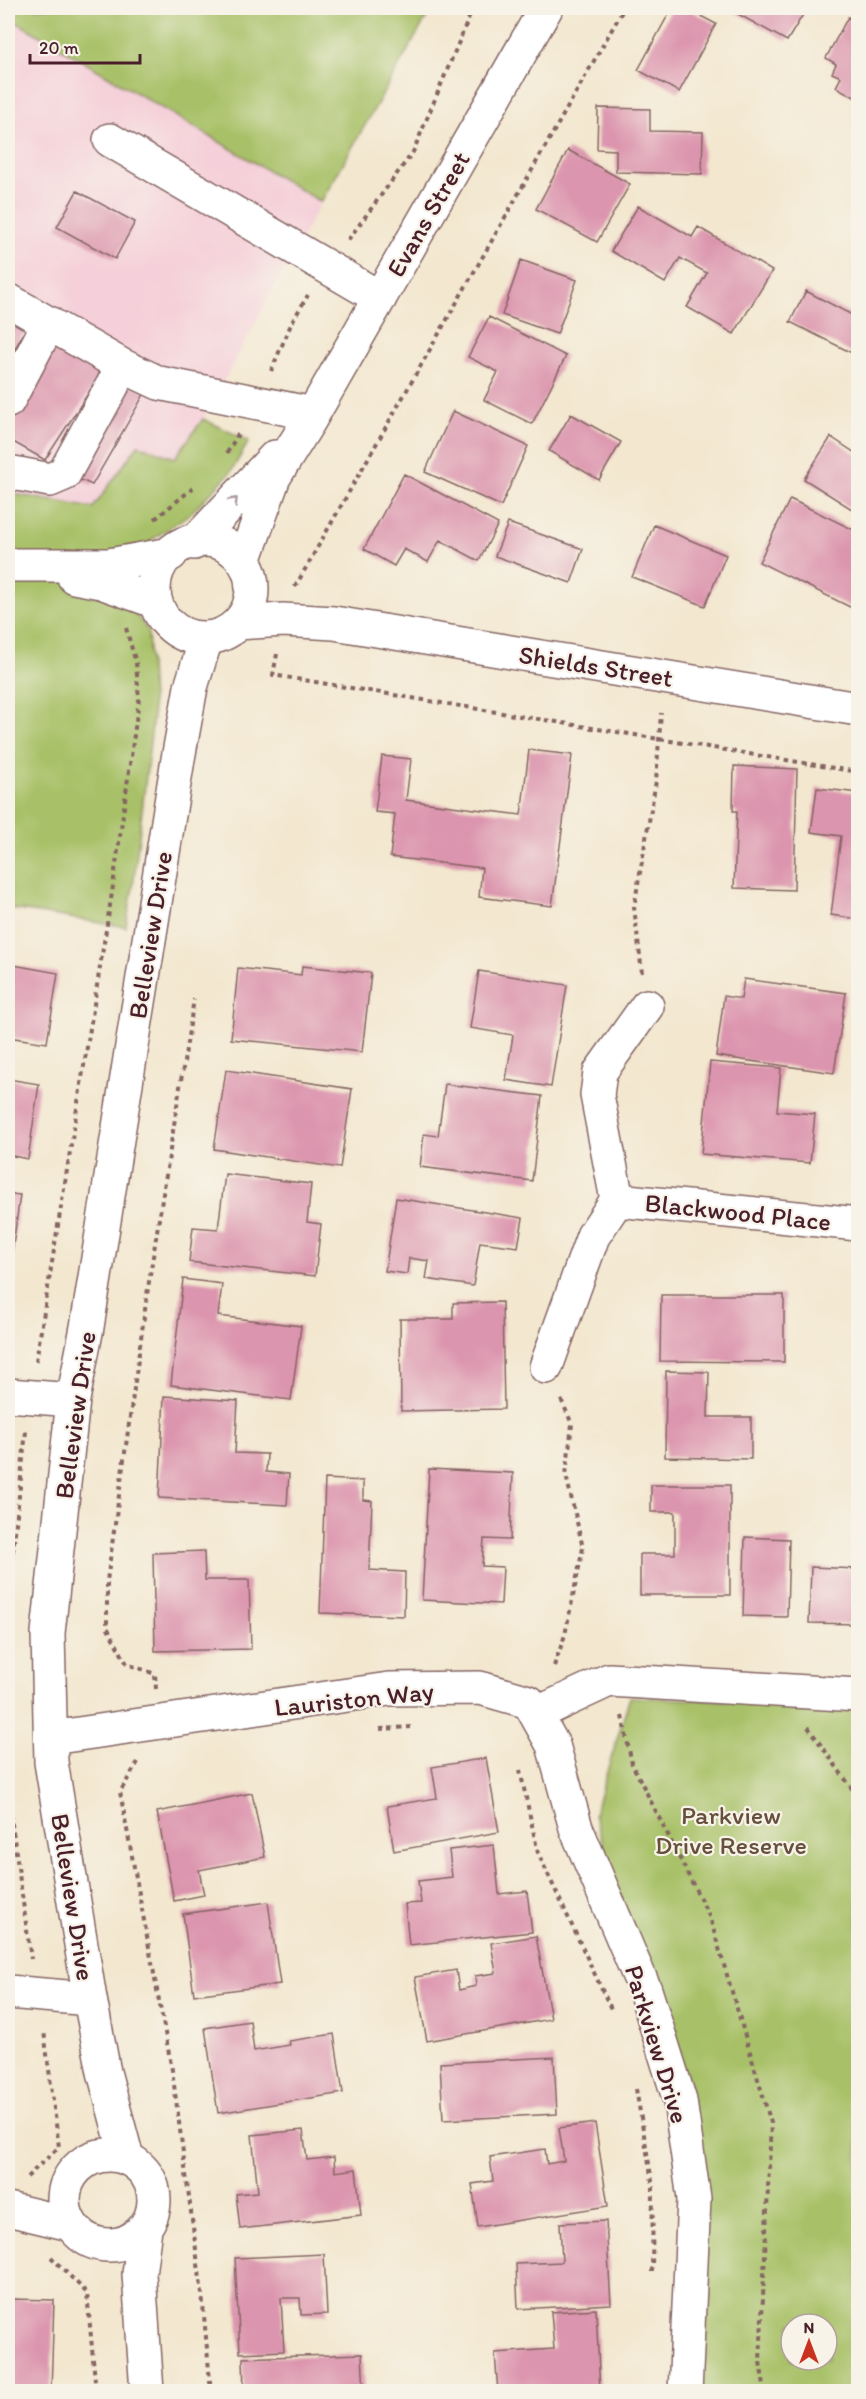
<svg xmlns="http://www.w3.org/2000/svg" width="866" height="2399" viewBox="0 0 866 2399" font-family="Itim,sans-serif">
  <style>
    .built { fill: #f5cfd9 }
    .green { fill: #a8c167; stroke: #797049; stroke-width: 1.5; fill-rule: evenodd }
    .building { fill: #dc95ae }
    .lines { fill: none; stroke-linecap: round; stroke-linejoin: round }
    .minor-casing { stroke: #856564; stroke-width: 36 }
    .path { stroke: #856564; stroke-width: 4; stroke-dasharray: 4.5 4.5; stroke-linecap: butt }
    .minor { stroke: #fff; stroke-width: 33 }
    .oneway { stroke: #ae9aa0 }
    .labels { text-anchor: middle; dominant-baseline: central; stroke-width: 4.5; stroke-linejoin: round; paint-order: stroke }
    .street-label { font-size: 26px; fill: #4a1f2b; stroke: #f7f3e8 }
    .park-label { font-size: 26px; fill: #66503d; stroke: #f7f3e8 }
  </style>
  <rect width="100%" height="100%" fill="#f7f3e8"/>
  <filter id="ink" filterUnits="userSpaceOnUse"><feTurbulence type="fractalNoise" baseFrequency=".0167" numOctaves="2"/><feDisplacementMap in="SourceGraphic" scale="12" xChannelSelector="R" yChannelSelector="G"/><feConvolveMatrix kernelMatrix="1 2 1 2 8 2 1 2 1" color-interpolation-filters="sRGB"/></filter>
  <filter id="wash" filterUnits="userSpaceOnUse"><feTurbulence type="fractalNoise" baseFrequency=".008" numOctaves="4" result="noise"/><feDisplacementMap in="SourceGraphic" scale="24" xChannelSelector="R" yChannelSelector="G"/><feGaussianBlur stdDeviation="1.35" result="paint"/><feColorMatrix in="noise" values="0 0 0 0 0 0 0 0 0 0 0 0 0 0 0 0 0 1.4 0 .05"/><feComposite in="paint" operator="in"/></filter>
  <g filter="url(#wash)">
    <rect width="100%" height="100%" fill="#f3e7cf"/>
    <path class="built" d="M8,17L321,202L203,419L175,458L138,445L93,508L8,493Z"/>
    <path class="green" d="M8,8H432L321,202L8,17Z
      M203,419L249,441L231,472L192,512L149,542L134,580L133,611L148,631L153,717L133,887L126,927L8,908V493L93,508L138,445L175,458Z
      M630,1697L858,1706V2391H694L685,2121L594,1814ZM791,2324H827V2360H791Z"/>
    <g id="blocks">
      <path class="building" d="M672,8H686L716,24L679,92L638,70Z
        M727,8H807L787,41Z
        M848,17L858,22V99L836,87L841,77L832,73L836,64L826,58Z
        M598,108L650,109V131L703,132L702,174L616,172V150L597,149Z
        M568,150L630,184L597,242L536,209Z
        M77,191L135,222L115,259L57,227Z
        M638,206L692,237L698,227L772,271L734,334L687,307L707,273L680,258L665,283L611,251Z
        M521,260L577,280L557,334L502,315Z
        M806,291L858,318V356L790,322Z
        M8,317L26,328L8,362Z
        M489,317L566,356L532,424L484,400L498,372L468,357Z
        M56,344L104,369L45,460L8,439V423Z
        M126,383L146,391L92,485L74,477Z
        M453,411L528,446L501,506L425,472Z
        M571,414L621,442L599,480L549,451Z
        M831,437L858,455V513L804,479Z
        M404,474L498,524L479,561L440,540L428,562L404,549L394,566L364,549Z
        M790,499L858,532V611L759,562Z
        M508,523L583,549L571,583L495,556Z
        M654,525L726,555L705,606L632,577Z
        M529,750L572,755L552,906L479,897L482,868L390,857L395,814L375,812L382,756L411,759L406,800L521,815Z
        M734,766L797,769L794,890L734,888L737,811H733Z
        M817,788L858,793V919L831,915L841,836L811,832Z
        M8,964L58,973L47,1043L8,1037Z
        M302,966L371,973L362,1052L231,1039L238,968L301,975Z
        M479,971L567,985L551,1087L506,1080L513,1035L470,1028Z
        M744,979L846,993L834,1073L716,1056L724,996L741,999Z
        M710,1062L781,1068L777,1111L815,1114L810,1163L701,1154Z
        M226,1070L352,1089L340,1168L214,1149Z
        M8,1079L39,1084L28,1159L8,1155Z
        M445,1084L542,1096L532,1181L420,1167L424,1134L438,1136Z
        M225,1174L311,1184L307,1222L321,1224L315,1276L189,1262L193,1227L218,1229Z
        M8,1194L20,1195L10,1268H8Z
        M396,1198L523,1218L518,1247L480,1242L473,1286L426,1279L429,1261L409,1258L407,1274L385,1271Z
        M183,1279L222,1284L218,1316L301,1326L291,1400L171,1385Z
        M661,1295H784V1362L660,1361Z
        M502,1302L504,1409L401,1411L400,1319H453V1303Z
        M666,1371L709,1372L708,1417H751V1459L665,1457Z
        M164,1396L238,1401L235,1453L267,1454L266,1472L289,1474L287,1505L159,1498Z
        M429,1469L513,1473L510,1540L484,1539L482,1566L503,1567L501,1604L422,1600Z
        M325,1479L363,1481V1500L372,1501L369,1570L405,1572L404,1616L320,1613Z
        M651,1485H730V1595H640V1554H675V1512H651Z
        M745,1537L789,1539L787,1617L743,1616Z
        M204,1551L205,1580H249L251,1649L155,1651L153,1553Z
        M811,1567L858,1569V1624L809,1623Z
        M486,1758L499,1832L394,1851L387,1806L437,1798L432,1767Z
        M252,1793L265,1857L199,1870L204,1895L174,1901L157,1812Z
        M494,1845L499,1894L527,1891L532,1932L409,1945L405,1904L421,1903L418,1881L452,1877L449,1850Z
        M268,1902L280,1984L194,1995L183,1914Z
        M536,1936L551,2019L427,2041L415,1977L456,1970L459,1990L476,1986L475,1976L496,1973L491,1943Z
        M250,2021L254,2051L290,2045L289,2041L334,2034L343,2093L218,2113L205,2028Z
        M554,2057L557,2114L443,2120L440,2063Z
        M595,2123L608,2206L478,2227L472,2184L493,2181L490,2157L545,2149L547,2164L564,2161L559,2128Z
        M303,2130L307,2160L334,2157L335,2172L356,2169L361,2215L240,2229L236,2194L258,2192L252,2135Z
        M606,2221L611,2304L518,2309L516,2264L562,2262L560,2223Z
        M324,2254L327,2314L301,2315L300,2298H281L284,2351L240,2353L235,2258Z
        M8,2299L54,2300L51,2392H8Z
        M596,2309L600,2392H498L495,2353L554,2349L551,2312Z
        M362,2354L364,2392H244L243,2358Z"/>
    </g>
  </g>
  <g filter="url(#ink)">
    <use href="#blocks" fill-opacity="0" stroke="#856564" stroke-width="1.5"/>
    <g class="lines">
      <defs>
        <path id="minor" d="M110,140L380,298
          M8,300L123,366L159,383L313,414
          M8,401L49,323
          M8,472L50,480L64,474L123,366
          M154 589a49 49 0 1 1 98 0a49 49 0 1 1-98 0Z
          M194,543L275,457
          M244,561L274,477L309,421L546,8
          M13,565H109L171,554
          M74,577L101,582L154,601
          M238,623L283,620L334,623L858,709
          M617,1200L858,1224
          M546,1367L593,1236L617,1200L597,1095L600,1072L647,1006
          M8,1395L73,1400
          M536,1714L609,1680L858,1695
          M51,1738L389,1689L480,1688L529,1702L553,1745L576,1828L645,1990L680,2101L694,2199L685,2392
          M8,1992L90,1999
          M64 2200a45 45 0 1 1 90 0a45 45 0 1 1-90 0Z
          M127,2158L104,2072L90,1999L51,1762L48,1633L73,1400L87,1327L178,759L191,687L206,639
          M8,2209L70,2224
          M145,2228L139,2274L147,2392"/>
      </defs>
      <use href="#minor" class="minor-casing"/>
      <path class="path" d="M348,240L413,152L473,8
        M271,371L292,322L308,295
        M227,453L238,434
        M155,519L193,488
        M295,587L624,8
        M277,654L273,675L858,772
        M642,973L634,907L656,781L661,713
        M36,1361L112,893L139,699L136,663L126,628
        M8,1597L26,1431
        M554,1666L565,1635L583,1548L566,1475L572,1424L560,1397
        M156,1689L155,1674L127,1664L107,1627V1581L148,1288L194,999
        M622,1716L632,1764L710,1918L771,2123L760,2362L765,2392
        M808,1727L858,1797
        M380,1729L411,1727
        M138,1762L120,1792L172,2070L202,2294L211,2392
        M520,1770L538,1853L612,2011
        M8,1796L31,1959
        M636,2089L653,2187L652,2272
        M27,2177L59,2147L44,2031
        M51,2257L87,2293L96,2392"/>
      <use href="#minor" class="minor"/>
    </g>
    <defs><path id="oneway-chevron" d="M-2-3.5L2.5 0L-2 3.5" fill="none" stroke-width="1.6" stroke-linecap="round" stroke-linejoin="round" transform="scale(1.5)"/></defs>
    <use class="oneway" href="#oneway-chevron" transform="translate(234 501) rotate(-46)"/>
  </g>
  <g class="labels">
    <g class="street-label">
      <text transform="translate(428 214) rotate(-60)">Evans Street</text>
      <text transform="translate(596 666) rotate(9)">Shields Street</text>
      <text transform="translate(150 935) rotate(-81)">Belleview Drive</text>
      <text transform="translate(738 1212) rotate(6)">Blackwood Place</text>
      <text transform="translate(75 1415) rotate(-82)">Belleview Drive</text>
      <text transform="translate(354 1699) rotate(-6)">Lauriston Way</text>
      <text transform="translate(73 1897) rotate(81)">Belleview Drive</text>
      <text transform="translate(657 2044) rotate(73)">Parkview Drive</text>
    </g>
    <g class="park-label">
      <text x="731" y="1815">Parkview<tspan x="731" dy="30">Drive Reserve</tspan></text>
    </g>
  </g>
  <rect width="866" height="2399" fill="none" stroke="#f7f3e8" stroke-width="30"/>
  <g transform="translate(809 2342)"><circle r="28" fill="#f7f3e8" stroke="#b29e9c" stroke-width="1.5"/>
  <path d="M0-4.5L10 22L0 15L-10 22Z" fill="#c8321e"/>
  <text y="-9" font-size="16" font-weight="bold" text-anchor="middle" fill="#4a1f2b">N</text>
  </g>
  <path d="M30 54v9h110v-9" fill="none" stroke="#4a1f2b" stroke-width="3"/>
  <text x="39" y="54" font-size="18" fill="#4a1f2b" stroke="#f7f3e8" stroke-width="4.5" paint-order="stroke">20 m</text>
</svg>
